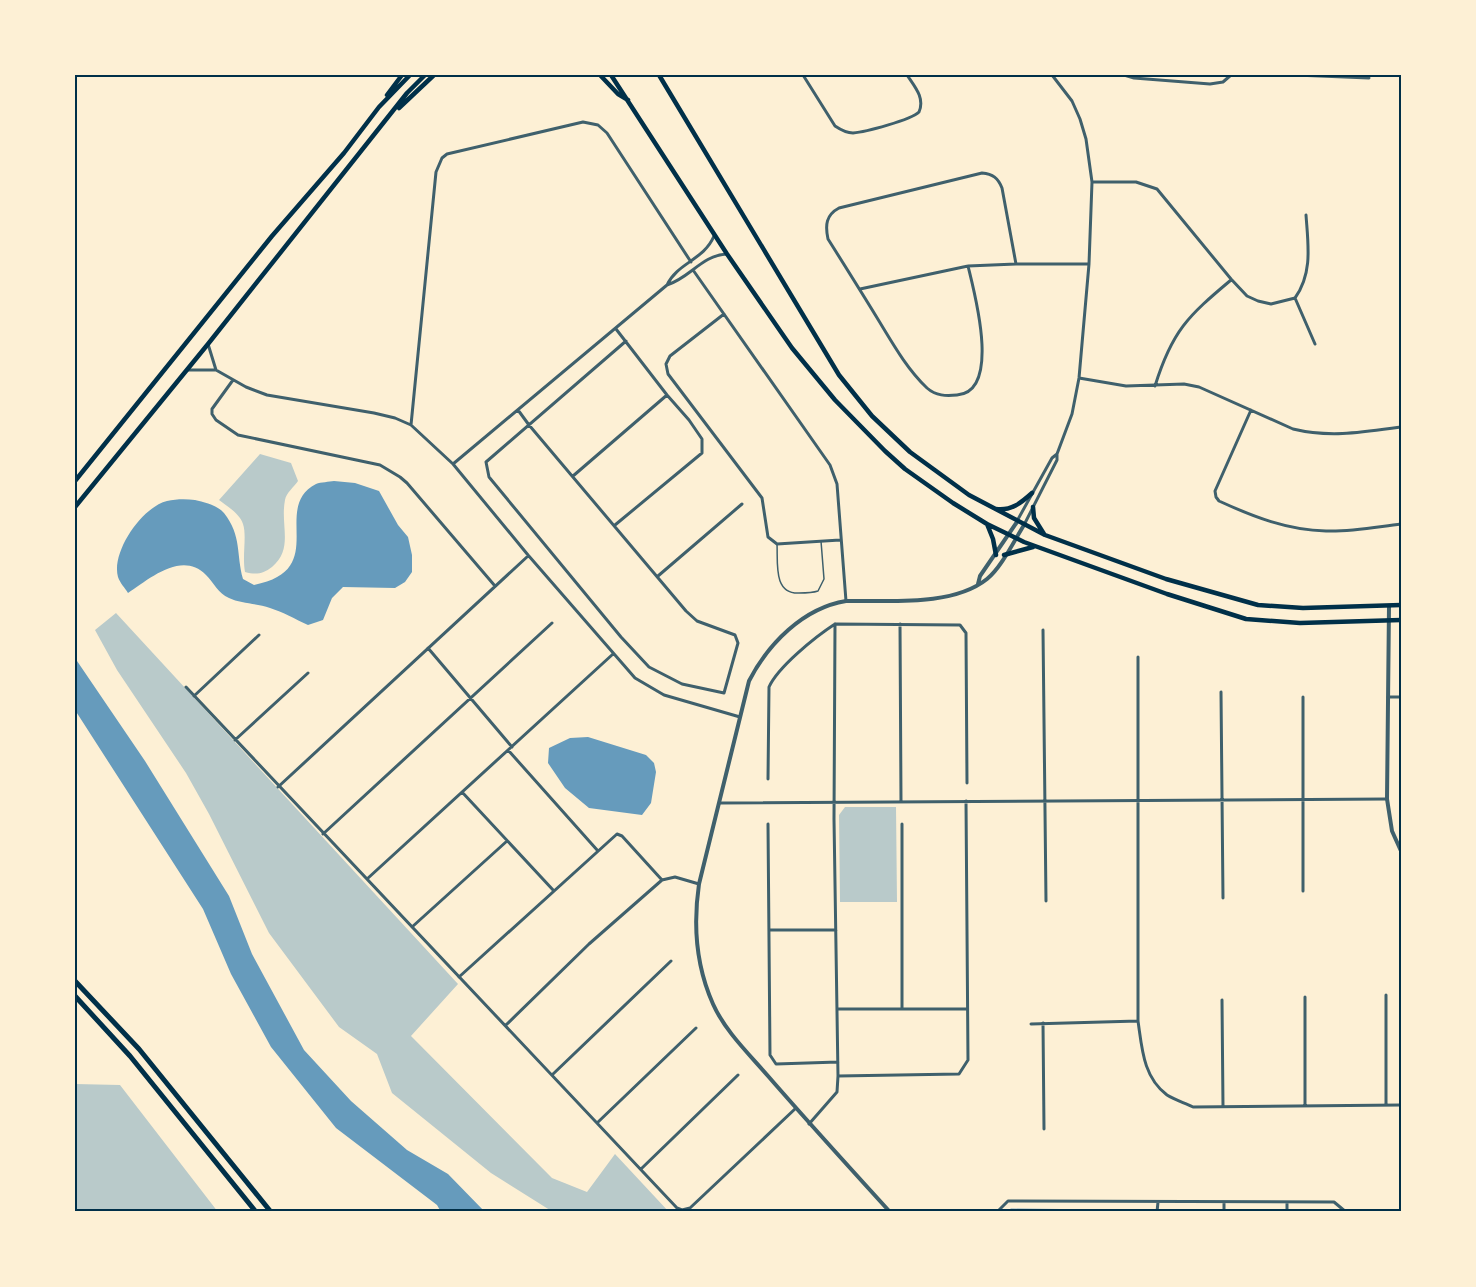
<svg xmlns="http://www.w3.org/2000/svg" width="1476" height="1287" viewBox="0 0 1476 1287" font-family="'Exo 2',sans-serif">
  <style>
    .green { fill: #b9caca }
    .water { fill: #669bbc }
    .lines { fill: none; stroke-linecap: round; stroke-linejoin: round }
    .service { stroke: #3f606c; stroke-width: 1.5 }
    .minor { stroke: #3f606c; stroke-width: 3 }
    .tertiary { stroke: #3f606c; stroke-width: 4 }
    .secondary { stroke: #003049; stroke-width: 4.5 }
    .primary { stroke: #003049; stroke-width: 5 }
    .neatline { fill: none; stroke: #003049; stroke-width: 2 }
  </style>
  <rect width="100%" height="100%" fill="#fdf0d5"/>
  <path class="green" d="M260,454L291,463L298,481C294,487 286,493 285,500C280,525 294,549 272,567C263,574 256,575 245,572C242,556 247,536 243,524C240,514 227,506 219,500Z
    M116,613L458,984L411,1036L552,1178L587,1192L615,1154L669,1212H553L491,1173L392,1093L377,1054L339,1027L269,933L209,814L186,773L117,670L95,630Z
    M845,807H896L897,902H840L839,815Z
    M75,1084L120,1085L218,1212H75Z
    M1011,1208L1148,1211L1007,1212Z"/>
  <path class="water" d="M334,481L355,483L379,491L398,525L408,537L412,555V572L405,582L395,588L343,587L332,598L323,620L308,625C295,619 283,612 270,608C257,603 241,604 229,598C218,593 214,583 206,575C182,550 149,579 128,593C125,588 120,583 118,577C111,552 142,507 167,501C176,499 186,499 195,500C204,502 217,505 224,513C242,536 236,554 243,579L254,585C331,570 270,508 316,484C321,482 329,482 334,481Z
    M75,658L145,761L229,896L252,954L304,1050L351,1101L407,1150L448,1174L485,1212H441L437,1205L336,1128L271,1047L231,974L203,909L75,710Z
    M588,737L646,755L654,763L656,772L651,803L642,815L589,808L565,788L548,763L549,748L570,738Z"/>
  <g class="lines">
    <path class="service" d="M777,544C778,563 773,594 799,593C806,593 812,593 818,591L824,579L821,541"/>
    <path class="minor" d="M803,75L835,126C841,130 846,133 853,133C865,132 911,120 919,112C925,98 915,87 907,75
      M1124,75L1134,78L1210,84L1223,82L1231,75
      M1295,75L1369,78
      M1092,182H1136L1157,189L1231,279L1247,296L1258,301L1271,304L1295,298C1313,273 1308,244 1306,215
      M968,266C974,291 1002,392 957,395C946,396 936,396 927,388C907,369 893,344 879,321C862,293 845,266 828,239C825,225 826,215 839,208L982,173C993,174 998,178 1002,188L1016,264
      M693,270L830,465L837,484L846,601
      M667,285C677,263 704,260 714,236
      M860,289L968,266L1016,264H1089
      M1295,298L1315,344
      M724,314L670,356L666,364L668,374L762,498L768,537L777,544L840,540
      M208,344L216,370
      M187,370H216L246,387L267,395L374,413L395,418L411,425L453,464L528,555L635,678L664,695L740,717
      M1079,378L1126,386L1184,384L1199,387L1293,429C1330,438 1364,432 1401,427
      M233,380L212,409V414L216,420L238,435L380,465L400,477L407,483L495,586
      M1155,386C1172,331 1188,316 1231,280
      M518,410L529,425L686,611L697,621L735,635L738,643L724,693L682,684L649,667L621,637L489,477L486,462L626,341
      M1251,410L1215,491L1216,497L1219,501C1254,517 1287,530 1326,531C1351,532 1376,527 1401,524
      M411,425L436,172L442,158L447,154L583,122L598,125L607,133L691,262
      M453,464L667,285C690,278 702,255 727,254
      M573,476L667,395
      M1017,521L1052,458L1057,454
      M615,525L702,453V439L689,420L667,395L616,329
      M1024,525L1057,460V454L1072,414L1079,378L1089,264L1092,182L1086,139L1080,119L1072,101L1052,75
      M658,576L742,504
      M835,624L960,625L966,633L967,783
      M900,624L901,802
      M1043,630L1046,901
      M428,648L512,747
      M1138,657V1021C1142,1048 1143,1077 1167,1095C1175,1100 1185,1103 1193,1107L1401,1105
      M186,687L677,1208L682,1210L690,1208L796,1108
      M1221,692L1223,898
      M194,696L259,635
      M1303,697V891
      M1388,697H1401
      M235,740L308,673
      M508,750L598,851
      M768,779L769,687C778,667 815,637 835,624
      M278,787L528,556
      M462,792L554,891
      M720,803L1387,799
      M768,824L770,1055L776,1064L838,1062
      M323,834L552,623
      M367,879L613,654
      M412,927L507,841
      M770,930H836
      M459,977L617,834L622,836L662,880
      M1305,997V1105
      M1222,1000L1223,1106
      M837,1009H967
      M902,1009V824
      M1043,1023L1044,1129
      M1031,1024L1138,1021
      M506,1025L589,944L662,880L675,877L699,884
      M552,1075L671,961
      M838,1076L959,1074L968,1060L966,801
      M1386,1104V995
      M597,1123L696,1028
      M809,1124L837,1092L838,1076L834,819L835,624
      M641,1169L738,1075
      M1287,1202V1212
      M997,1212L1008,1201L1334,1202L1346,1212
      M1157,1212L1158,1202
      M1224,1212V1202"/>
    <path class="tertiary" d="M978,584L980,576L1017,522
      M1389,606L1387,799L1392,831L1401,851
      M890,1212C849,1167 808,1122 768,1076C749,1054 725,1031 713,1004C696,966 693,925 699,884L749,681C768,644 803,608 846,601C888,600 952,607 987,579C1001,568 1014,541 1024,525"/>
    <path class="secondary" d="M600,75L618,94L628,100
      M611,75L727,254L792,348L835,400L885,451L905,469L953,503L987,524L1024,542L1167,594L1246,619L1300,623L1401,620
      M659,75L839,375L872,416L910,452L969,495L1045,535L1166,579L1258,605L1303,608L1401,605
      M387,95L402,75
      M399,108L434,75
      M75,481L272,236L344,153L379,107L410,75
      M75,507L208,344L407,93L425,75
      M1033,507L1034,518L1044,534
      M996,509C1011,511 1021,503 1032,493
      M987,524L993,539L996,555
      M1004,555L1033,547"/>
    <path class="primary" d="M75,981L139,1049L271,1212
      M75,996L130,1056L256,1212"/>
  </g>
  <rect width="1476" height="1287" fill="none" stroke="#fdf0d5" stroke-width="153"/>
  <rect x="76" y="76" width="1324" height="1134" class="neatline"/>
</svg>
